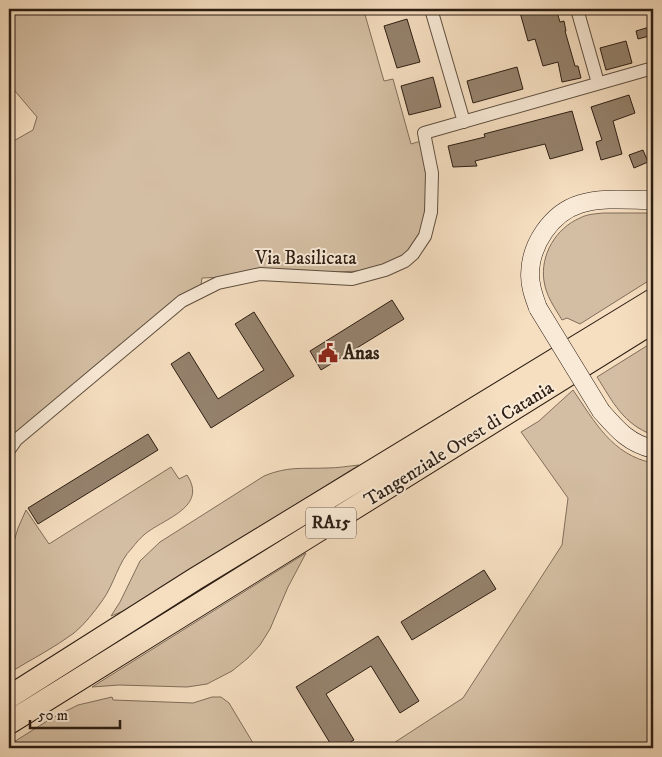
<svg xmlns="http://www.w3.org/2000/svg" width="662" height="757" viewBox="0 0 662 757" font-family="'IM FELL DW Pica',serif">
  <style>
    .green { fill: #d4bea3; stroke: #806e5b }
    .building { fill: #95826d; stroke: #2c1d13 }
    .lines { fill: none; stroke-linecap: round; stroke-linejoin: round }
    .street-casing { stroke: #5e4e3e; stroke-width: 14 }
    .secondary-casing { stroke: #2c1d13; stroke-width: 19 }
    .highway-casing { stroke: #2c1d13; stroke-width: 24 }
    .street { stroke: #f9ead7; stroke-width: 12 }
    .secondary { stroke: #f9ead7; stroke-width: 18 }
    .highway { stroke: #f6dfc1; stroke-width: 22 }
    .secondary-bridge-casing { stroke: #2c1d13; stroke-width: 19; stroke-linecap: butt }
    .secondary-bridge { stroke: #f9ead7; stroke-width: 18 }
    .labels { text-anchor: middle; dominant-baseline: central; stroke-width: 4; stroke-linejoin: round; paint-order: stroke }
    .shield { fill: #f9ead7; stroke: #6a5a4e; stroke-width: 1 }
    .shield-label { font-size: 18px; font-weight: bold; fill: #2c1d13 }
    .street-label { font-size: 19px; fill: #2c1d13; stroke: #f9ead7 }
    .poi-label { font-size: 19px; font-weight: bold; fill: #2c1d13; stroke: #f9ead7; text-anchor: start }
  </style>
  <rect width="100%" height="100%" fill="#f6dfc1"/>
  <filter id="stains"><feTurbulence type="fractalNoise" baseFrequency=".004" numOctaves="4"/><feColorMatrix values="0 0 0 0 .2 0 0 0 0 .09 0 0 0 0 .02 0 0 0 .5 -.17"/></filter>
  <radialGradient id="worn" r=".72"><stop offset=".6" stop-color="#630" stop-opacity="0"/><stop offset="1" stop-color="#630" stop-opacity=".3"/></radialGradient>
  <path class="green" d="M9,9H371L364,11L384,81L393,79L411,144L421,141L427,184L424,226L409,251L399,258L381,265L359,271L202,278L201,285L16,434L11,428H9V153L10,143L33,130L37,117L9,84Z
    M603,213H653V278L580,324L567,318L562,320C555,308 546,296 544,281C540,255 556,228 580,218C587,214 595,214 603,213Z
    M653,342V435C623,424 613,402 597,377Z
    M573,390C595,422 612,455 653,463V748H386L463,698L562,545L568,498L521,432L539,421Z
    M359,465L126,610L111,616L120,602L140,561L160,542L264,476C288,466 302,469 327,468C338,468 349,466 359,465Z
    M171,467L179,479L187,475C208,507 165,518 145,534C140,538 136,543 132,548C118,562 114,585 102,601C94,612 85,624 74,633C54,648 30,660 9,673V558L18,528L26,510L49,544Z
    M306,553L288,587L270,629L260,645L248,658L232,671L207,684L187,687L119,685L92,687Z
    M112,697L113,700L193,703L212,697H221L229,703L256,748H9V745L52,718L78,705Z"/>
  <path class="building" d="M519,9H556L560,22L564,21L566,31H565L575,66H578L581,78L562,82L558,62L543,66L535,39L528,41Z
    M407,19L420,62L397,68L384,26Z
    M653,26V35L638,39L636,31Z
    M626,41L632,63L606,70L600,48Z
    M517,67L523,89L473,103L467,81Z
    M433,77L441,107L409,115L401,86Z
    M629,95L635,113L613,121L622,154L601,160L596,142L602,140L591,107Z
    M572,111L583,150L550,159L545,144L475,161L477,166L453,167L448,146L485,137L484,134Z
    M643,150L648,162L634,168L629,155Z
    M392,300L404,319L321,370L310,351Z
    M254,312L294,376L211,428L171,364L189,352L218,399L264,370L235,324Z
    M148,434L158,450L38,524L28,508Z
    M484,570L496,589L412,640L401,622Z
    M378,636L419,701L400,713L371,666L326,694L354,740L340,748H333L296,687Z"/>
  <g class="lines">
    <defs>
      <path id="street" d="M431,9L464,122
        M577,9L598,83
        M9,450L16,440L182,301L218,283L260,274L352,279L385,270L405,261L413,254L425,236L431,212L432,173L424,133L653,68"/>
      <path id="secondary" d="M538,308C534,297 530,287 530,275C530,245 551,213 580,204C603,197 629,200 653,200
        M601,411C617,429 628,443 653,449"/>
      <path id="highway" d="M9,697L195,579L653,300
        M9,723L653,322"/>
    </defs>
    <use href="#street" class="street-casing"/>
    <use href="#secondary" class="secondary-casing"/>
    <use href="#highway" class="highway-casing"/>
    <use href="#street" class="street"/>
    <use href="#secondary" class="secondary"/>
    <use href="#highway" class="highway"/>
    <defs>
      <path id="secondary-bridge" d="M538,308L601,411"/>
    </defs>
    <use href="#secondary-bridge" class="secondary-bridge-casing"/>
    <use href="#secondary-bridge" class="secondary-bridge"/>
  </g>
  <defs>
    <symbol id="civic-bare" viewBox="-9 -9 18 18"><path d="M-.6-6.5H3V-4.5H.6V-3L4-1V1h2V6H-6V1h2V-1L-.6-3ZM-1.2 2.5V6h2.4V2.5Z" fill="#8f2418" stroke="#f9ead7" stroke-width="2.5" paint-order="stroke"/></symbol>
  </defs>
  <g fill-rule="evenodd">
    <use href="#civic-bare" x="314" y="339" width="28" height="28"/>
  </g>
  <g class="labels">
    <rect class="shield" x="306" y="507.5" width="50" height="31" rx="4"/>
    <g class="shield-label">
      <text x="331" y="523">RA15</text>
    </g>
    <g class="street-label">
      <text x="306" y="258">Via Basilicata</text>
      <text transform="translate(459 444) rotate(-32)">Tangenziale Ovest di Catania</text>
    </g>
    <g class="poi-label">
      <text x="343" y="353">Anas</text>
    </g>
  </g>
  <rect width="662" height="757" fill="none" stroke="#f6dfc1" stroke-width="30"/>
  <rect x="10" y="10" width="642" height="737" fill="none" stroke="#2c1d13" stroke-width="2.5"/>
  <rect x="15" y="15" width="632" height="727" fill="none" stroke="#2c1d13"/>
  <path d="M30 720v8h90v-8" fill="none" stroke="#2c1d13" stroke-width="2.5"/>
  <text x="38" y="720" font-size="15" fill="#2c1d13" stroke="#f9ead7" stroke-width="4" paint-order="stroke">50 m</text>
  <rect width="100%" height="100%" filter="url(#stains)"/>
  <rect width="100%" height="100%" fill="url(#worn)"/>
</svg>
